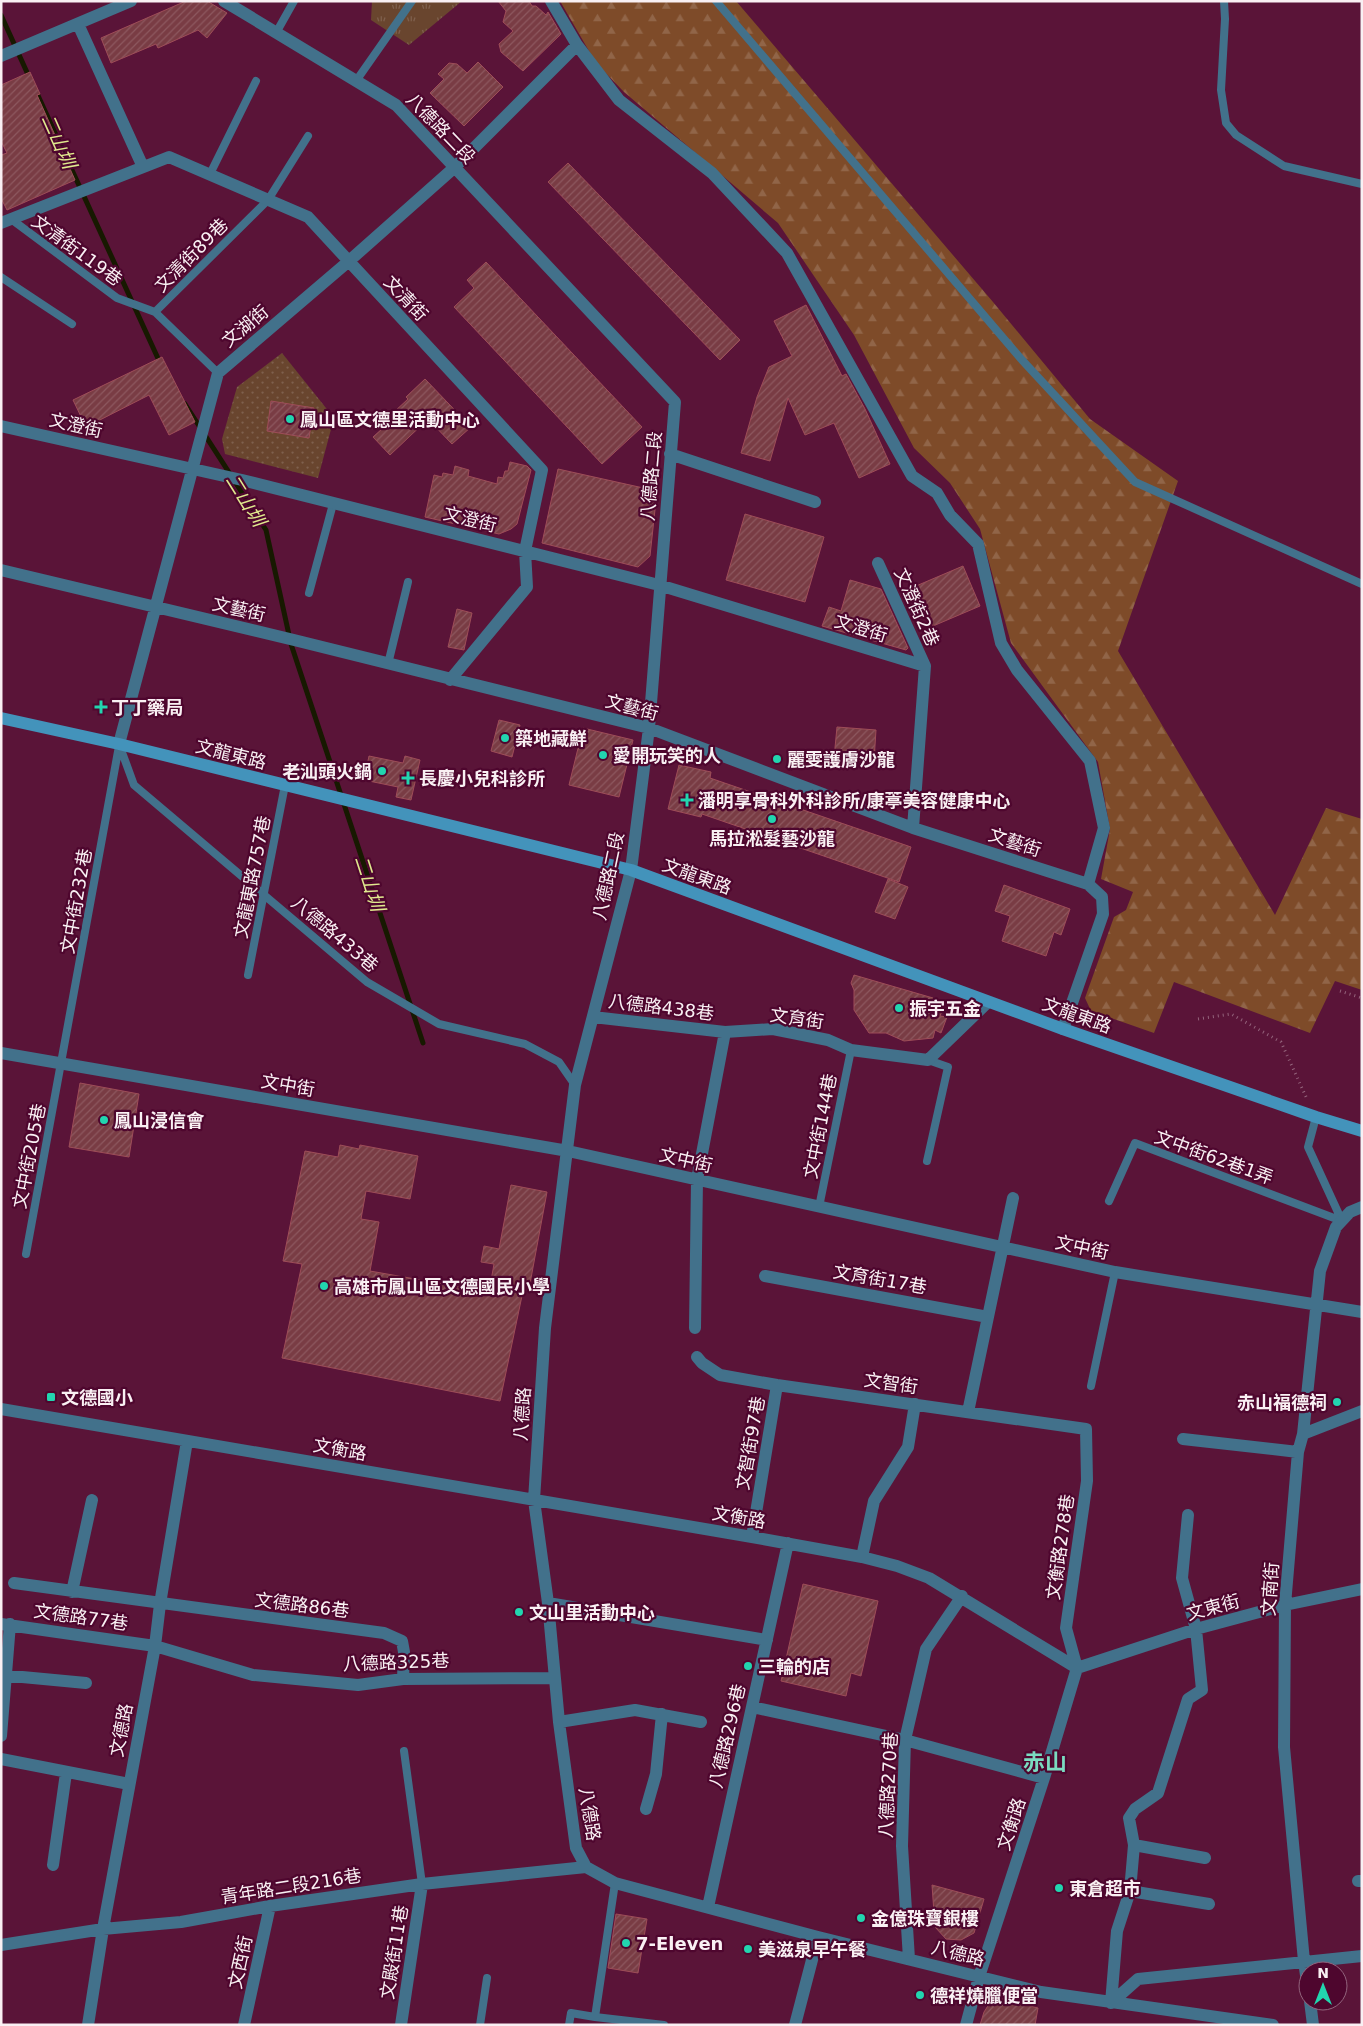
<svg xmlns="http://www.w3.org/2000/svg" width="1363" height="2026" viewBox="0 0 1363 2026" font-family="'DejaVu Sans','Noto Sans TC',sans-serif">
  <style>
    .grass { fill: url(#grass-tufts) }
    .forest { fill: url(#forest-firs) }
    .park { fill: url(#park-dots) }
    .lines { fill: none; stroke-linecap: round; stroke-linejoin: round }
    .stream { stroke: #171900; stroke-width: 5 }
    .building { fill: url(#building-hatch); stroke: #9e4d58 }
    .path { stroke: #93637b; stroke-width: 3; stroke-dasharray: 1 4; stroke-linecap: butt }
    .lane { stroke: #42718b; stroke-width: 8 }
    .street { stroke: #42718b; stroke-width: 12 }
    .secondary { stroke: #4393bb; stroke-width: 12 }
    .poi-dot { fill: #22d5af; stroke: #4e062e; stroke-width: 2 }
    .labels { text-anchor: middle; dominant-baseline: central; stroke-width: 4.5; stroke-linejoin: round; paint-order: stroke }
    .street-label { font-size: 18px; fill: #f9f0f3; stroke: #4e062e }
    .poi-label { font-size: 18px; font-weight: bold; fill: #f9f0f3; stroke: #4e062e; text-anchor: start }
    .water-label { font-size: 19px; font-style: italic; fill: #e0e98e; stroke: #4e062e }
    .district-label { font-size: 22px; font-weight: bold; fill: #7bdbc0; stroke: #4e062e }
  </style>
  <defs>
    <pattern id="grass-tufts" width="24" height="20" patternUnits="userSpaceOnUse" patternTransform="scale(1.25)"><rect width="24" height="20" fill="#69452e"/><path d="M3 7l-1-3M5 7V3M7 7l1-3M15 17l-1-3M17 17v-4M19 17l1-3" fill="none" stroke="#7f604d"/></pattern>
    <pattern id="forest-firs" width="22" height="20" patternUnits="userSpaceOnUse" patternTransform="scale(1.25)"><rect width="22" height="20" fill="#7e4b29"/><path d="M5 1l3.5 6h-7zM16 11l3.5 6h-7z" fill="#916548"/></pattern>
    <pattern id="park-dots" width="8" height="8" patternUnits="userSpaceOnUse" patternTransform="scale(1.25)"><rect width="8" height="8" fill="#69452e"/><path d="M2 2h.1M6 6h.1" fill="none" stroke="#7f604d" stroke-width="1.8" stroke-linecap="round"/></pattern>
    <pattern id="building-hatch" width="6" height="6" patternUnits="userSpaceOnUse" patternTransform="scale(1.25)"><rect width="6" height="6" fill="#793c44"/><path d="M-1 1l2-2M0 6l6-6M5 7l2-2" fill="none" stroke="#8d585f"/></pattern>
  </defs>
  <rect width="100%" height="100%" fill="#5a1438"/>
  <path class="grass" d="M372,1H462L409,45L371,20Z"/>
  <path class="forest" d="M560,1H736L993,302L1090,419L1178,481L1118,651L1275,915L1326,808L1362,819V990L1335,981L1310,1033L1174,982L1154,1033L1091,1011L1085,998L1114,917L1126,910L1133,892L1101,879L1110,829L1098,762L1011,643L980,529L950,483L914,448L854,335L778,223L624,92L596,63Z"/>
  <path class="park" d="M282,353L334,418L318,478L225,454L222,439L237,387Z"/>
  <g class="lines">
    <path class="stream" d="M1,15L30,79
      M35,89L161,365
      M185,404L266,530L291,644L423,1043"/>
  </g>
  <path class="building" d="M186,1H207L227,13L207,38L198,30L158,48L156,44L111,63L101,38Z
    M498,1H529L532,6H536L546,15L548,12L561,34L523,71L501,52L499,44L513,31L503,22L506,11Z
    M478,62L503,87L464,126L430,93L444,79L438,74L449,63L457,64L467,73Z
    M30,72L40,94L37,95L75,180L7,210L1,198V155L7,153L1,141V85Z
    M568,163L740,340L720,360L548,182Z
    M486,262L642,427L602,464L454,307L474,288L467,280Z
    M806,305L842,376L846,374L865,409L890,464L859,478L834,423L805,435L788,398L770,461L741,453L757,397L769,367L792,356L774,321Z
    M162,357L195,422L169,435L149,395L86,427L73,400Z
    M425,379L471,427L452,444L428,419L390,455L373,437L383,428L380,425L408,399L406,397Z
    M271,401L314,408L309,438L267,431Z
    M510,462L527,466L531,470L517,524L511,529L499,534L425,517L434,475L442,477L443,473L453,475L455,466L469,470L468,476L497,484L498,477L503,478L505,471H508Z
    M558,469L657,491L650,556L638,567L542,543Z
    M745,514L824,537L805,602L726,580Z
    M963,566L980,606L933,626L916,586Z
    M850,580L881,589L908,648L906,650L822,626L829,607L841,611Z
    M457,609L472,613L464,650L448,647Z
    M499,720L520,725L512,757L491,751Z
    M837,727L876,730L874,761L834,758Z
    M583,728L633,740L619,797L569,785Z
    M369,756L403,763L405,756L420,760L411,800L396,797L398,787L364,780Z
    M679,765L711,772L710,778L911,847L899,882L702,814L701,817L668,809Z
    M888,879L908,887L895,919L875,912Z
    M1004,885L1070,909L1061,935L1054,932L1046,956L1002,941L1010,916L995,911Z
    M854,975L933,998L942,1011L940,1016L947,1017L941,1033L935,1030L933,1038L904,1041L886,1033H869L854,1010V990L851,983Z
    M80,1083L139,1094L129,1157L69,1147Z
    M340,1145L359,1149L360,1145L418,1156L410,1199L366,1191L361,1219L379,1222L370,1271L489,1292L494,1264L481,1262L484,1246L499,1249L511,1185L547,1192L529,1289L523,1291L500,1401L282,1358L302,1264L283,1261L305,1151L338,1157Z
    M803,1584L878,1601L861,1676L851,1673L846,1696L781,1681Z
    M932,1885L984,1899L974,1933L961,1940L946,1939L935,1927Z
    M616,1914L647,1919L638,1973L608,1968Z
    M1003,1999L1038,2008L1035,2025H980L984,2012L991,2001Z"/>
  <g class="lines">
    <path class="path" d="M1340,991L1362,998
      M1198,1019L1231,1014L1281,1042L1307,1099"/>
    <path class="lane" d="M716,1L1022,360L1135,482L1362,584
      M1224,1L1225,19L1221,90L1226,123L1236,135L1284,166L1362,184
      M276,33L294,1
      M356,81L412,1
      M210,174L256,81
      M11,219L117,298L155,312
      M1,277L72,324
      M218,373L155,312L268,200L308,136
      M309,593L333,504
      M388,664L408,582
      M119,744L134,785L367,982L439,1024L525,1044L559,1062L575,1085
      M248,975L285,785
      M1316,1117L1308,1147L1342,1221
      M927,1161L948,1067L928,1060
      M1109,1201L1135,1143L1342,1221
      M819,1207L851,1050
      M26,1254L119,746
      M1091,1386L1115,1272
      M404,1751L422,1884
      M595,2017L664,2025
      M480,2025L487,1978
      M569,2025L571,2013L595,2017L615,1883"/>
    <path class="street" d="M224,1L396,105L675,402L649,728L631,870L575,1085L545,1328L534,1500L548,1603L559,1722L576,1848L586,1867L615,1883L818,1937L1041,1992L1273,2025
      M551,1L577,45L619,100L712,173L787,253L912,476L937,493L950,515L978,544L1001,643L1017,670L1090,761L1104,828L1088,884
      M78,24L143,167
      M1,56L131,1
      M1,223L169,157L308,217L542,470L525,551L527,587L450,680
      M1,426L242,480L659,585L925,666
      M670,454L815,502
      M878,563L925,666L913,828
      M1,570L294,640L649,728L913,828L1088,884L1102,897L1103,914L1063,1029
      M119,744L218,373L349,261L455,167L577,45
      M593,1017L725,1032
      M1,1053L568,1151L1115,1272L1362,1312
      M765,1276L988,1317
      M695,1328L697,1180L725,1032L773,1029L828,1040L851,1050L928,1060L988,1002
      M697,1357L702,1363L720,1375L777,1385L1086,1429L1087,1481L1066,1628L1077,1668
      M1,1409L752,1537L862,1557L897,1566L929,1578L1077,1668
      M968,1412L1013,1198
      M1303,1434L1362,1411
      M1183,1439L1298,1452
      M752,1537L777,1385
      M862,1557L874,1501L908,1447L915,1404
      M14,1583L384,1633L402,1641L404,1652L403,1679
      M72,1592L92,1500
      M548,1603L767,1640
      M1,1624L155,1646L253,1675L358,1685L403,1679L554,1678
      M1077,1668L1196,1629L1285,1605L1362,1589
      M1,1675L86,1683
      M752,1707L905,1740L1044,1778
      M559,1722L635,1710L701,1722
      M1,1736L10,1624
      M1,1759L129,1784
      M646,1809L656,1774L662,1714
      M1134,1845L1205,1858
      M53,1865L66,1773
      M1358,1881H1362
      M1130,1891L1209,1904
      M708,1907L788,1543
      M1,1945L103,1929L181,1922L270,1906L422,1884L586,1867
      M909,1959L902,1846L905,1740L926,1649L962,1596
      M1308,1990L1304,1961L1284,1747L1285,1605L1298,1452L1303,1434L1320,1271L1336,1227L1350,1212L1362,1207
      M1310,2001L1313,2025
      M1111,2003L1117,1931L1130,1891L1134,1845L1129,1818L1135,1809L1158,1793L1188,1699L1202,1690L1196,1629L1182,1578L1188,1515
      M1111,2003L1138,1979L1362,1956
      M88,2025L103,1929L155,1646L160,1604L187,1441
      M244,2025L270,1906
      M401,2025L422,1884
      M795,2025L818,1937
      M966,2025L979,1977L1044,1778L1077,1668"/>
    <path class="secondary" d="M1,718L119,744L631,870L1063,1029L1316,1117L1362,1131"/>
  </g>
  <g class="poi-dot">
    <circle cx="290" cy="419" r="5"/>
    <path d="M98.5 699.5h5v5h5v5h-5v5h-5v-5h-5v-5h5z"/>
    <circle cx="505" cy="738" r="5"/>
    <circle cx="603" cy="755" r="5"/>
    <circle cx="777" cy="759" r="5"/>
    <circle cx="382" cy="771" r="5"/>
    <path d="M405.5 770.5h5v5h5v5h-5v5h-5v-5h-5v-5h5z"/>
    <path d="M684.5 792.5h5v5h5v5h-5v5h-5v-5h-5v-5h5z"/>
    <circle cx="772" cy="819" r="5"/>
    <circle cx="899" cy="1008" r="5"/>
    <circle cx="104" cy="1120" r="5"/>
    <circle cx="324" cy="1286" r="5"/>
    <rect x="46" y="1392" width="10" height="10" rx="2.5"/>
    <circle cx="1337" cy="1402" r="5"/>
    <circle cx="519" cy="1612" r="5"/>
    <circle cx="748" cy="1666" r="5"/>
    <circle cx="1059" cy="1888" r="5"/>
    <circle cx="861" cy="1918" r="5"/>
    <circle cx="626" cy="1943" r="5"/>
    <circle cx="748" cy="1949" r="5"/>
    <circle cx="920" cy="1995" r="5"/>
  </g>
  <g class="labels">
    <g class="street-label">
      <text transform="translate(441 128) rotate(46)">八德路二段</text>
      <text transform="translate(77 250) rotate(36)">文清街119巷</text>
      <text transform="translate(191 255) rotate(-45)">文清街89巷</text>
      <text transform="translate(406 298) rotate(47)">文清街</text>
      <text transform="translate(245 326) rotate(-40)">文湖街</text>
      <text transform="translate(76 425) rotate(13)">文澄街</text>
      <text transform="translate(651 476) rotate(-85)">八德路二段</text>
      <text transform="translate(470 519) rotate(14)">文澄街</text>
      <text transform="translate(917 607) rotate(66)">文澄街2巷</text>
      <text transform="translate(239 609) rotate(13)">文藝街</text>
      <text transform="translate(861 628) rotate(17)">文澄街</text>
      <text transform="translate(632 707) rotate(15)">文藝街</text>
      <text transform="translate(231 754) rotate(14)">文龍東路</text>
      <text transform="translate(1015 842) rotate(18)">文藝街</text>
      <text transform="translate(608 876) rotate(-78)">八德路二段</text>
      <text transform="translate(697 876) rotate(20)">文龍東路</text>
      <text transform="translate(252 877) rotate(-79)">文龍東路757巷</text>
      <text transform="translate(76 901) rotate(-80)">文中街232巷</text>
      <text transform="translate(335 934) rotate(40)">八德路433巷</text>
      <text transform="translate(661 1007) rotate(7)">八德路438巷</text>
      <text transform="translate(1077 1015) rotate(20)">文龍東路</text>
      <text transform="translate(797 1018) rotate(8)">文育街</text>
      <text transform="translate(288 1085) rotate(10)">文中街</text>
      <text transform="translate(820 1126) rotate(-79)">文中街144巷</text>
      <text transform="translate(29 1156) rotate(-79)">文中街205巷</text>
      <text transform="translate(1214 1157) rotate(20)">文中街62巷1弄</text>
      <text transform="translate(686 1160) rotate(13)">文中街</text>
      <text transform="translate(1082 1247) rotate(12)">文中街</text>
      <text transform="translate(880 1279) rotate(10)">文育街17巷</text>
      <text transform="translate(891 1383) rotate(8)">文智街</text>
      <text transform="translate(522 1414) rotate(-86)">八德路</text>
      <text transform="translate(750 1443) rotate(-80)">文智街97巷</text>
      <text transform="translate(340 1449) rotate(10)">文衡路</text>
      <text transform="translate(739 1517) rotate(10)">文衡路</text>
      <text transform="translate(1060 1547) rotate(-82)">文衡路278巷</text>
      <text transform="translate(1270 1589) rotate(-86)">文南街</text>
      <text transform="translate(302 1605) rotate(7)">文德路86巷</text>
      <text transform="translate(1213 1607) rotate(-15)">文東街</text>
      <text transform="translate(81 1617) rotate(8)">文德路77巷</text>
      <text transform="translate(396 1662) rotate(-2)">八德路325巷</text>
      <text transform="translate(121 1730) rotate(-79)">文德路</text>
      <text transform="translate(727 1736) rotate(-77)">八德路296巷</text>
      <text transform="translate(888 1785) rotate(-87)">八德路270巷</text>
      <text transform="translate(590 1814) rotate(81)">八德路</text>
      <text transform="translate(1011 1824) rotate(-72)">文衡路</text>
      <text transform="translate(291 1886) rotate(-9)">青年路二段216巷</text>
      <text transform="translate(394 1952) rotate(-81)">文殿街11巷</text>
      <text transform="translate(958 1953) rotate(14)">八德路</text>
      <text transform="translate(240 1962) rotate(-78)">文西街</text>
    </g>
    <g class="poi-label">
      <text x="300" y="419">鳳山區文德里活動中心</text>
      <text x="111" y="707">丁丁藥局</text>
      <text x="515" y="738">築地藏鮮</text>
      <text x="613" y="755">愛開玩笑的人</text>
      <text x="787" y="759">麗雯護膚沙龍</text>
      <text x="372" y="771" text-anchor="end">老汕頭火鍋</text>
      <text x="419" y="778">長慶小兒科診所</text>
      <text x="698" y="800">潘明享骨科外科診所/康葶美容健康中心</text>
      <text x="772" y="838" text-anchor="middle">馬拉淞髮藝沙龍</text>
      <text x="909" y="1008">振宇五金</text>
      <text x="114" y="1120">鳳山浸信會</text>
      <text x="334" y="1286">高雄市鳳山區文德國民小學</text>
      <text x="61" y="1397">文德國小</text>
      <text x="1327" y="1402" text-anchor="end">赤山福德祠</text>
      <text x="529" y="1612">文山里活動中心</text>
      <text x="758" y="1666">三輪的店</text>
      <text x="1069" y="1888">東倉超市</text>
      <text x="871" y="1918">金億珠寶銀樓</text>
      <text x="636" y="1943">7-Eleven</text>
      <text x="758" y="1949">美滋泉早午餐</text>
      <text x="930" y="1995">德祥燒臘便當</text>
    </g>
    <g class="water-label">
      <text transform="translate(59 141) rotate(66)">二山圳</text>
      <text transform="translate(246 500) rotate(58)">二山圳</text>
      <text transform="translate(370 883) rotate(72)">二山圳</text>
    </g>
    <g class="district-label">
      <text x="1045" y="1762">赤山</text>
    </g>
  </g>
  <rect width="1363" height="2026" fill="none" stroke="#f9f0f3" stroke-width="5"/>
  <g transform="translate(1323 1986)"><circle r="24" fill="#4e062e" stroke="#92647d"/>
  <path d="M0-4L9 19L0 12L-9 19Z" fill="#22d5af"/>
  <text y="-8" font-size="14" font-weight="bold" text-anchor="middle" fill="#f9f0f3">N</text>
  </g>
</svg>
